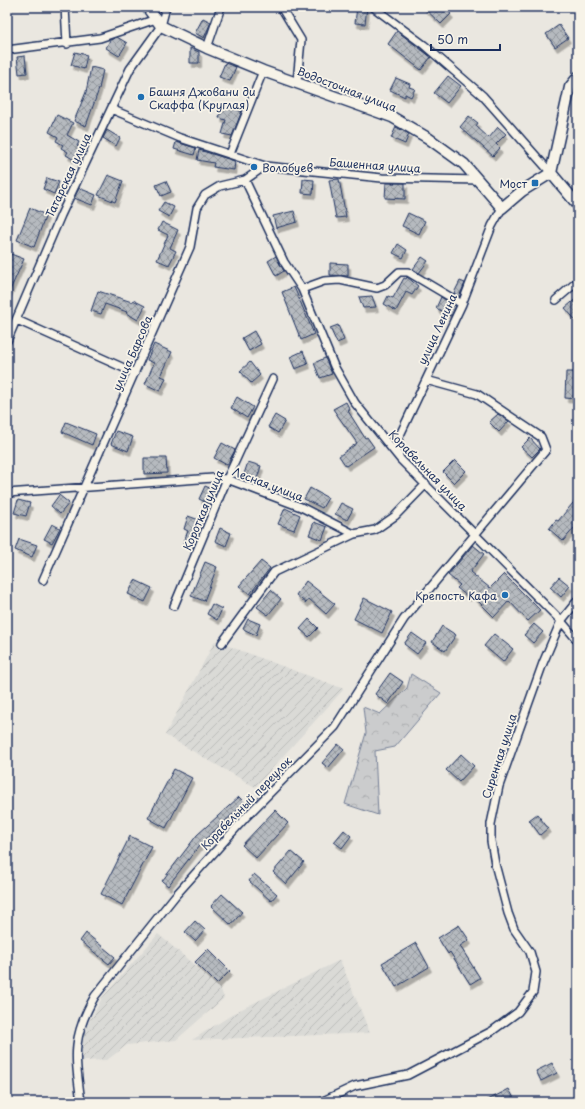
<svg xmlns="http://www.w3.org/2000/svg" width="585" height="1109" viewBox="0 0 585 1109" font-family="'Playpen Sans',sans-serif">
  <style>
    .industrial { fill: url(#industrial-furrows) }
    .forest { fill: url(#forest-crowns); stroke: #737e96 }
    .building { fill: url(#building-cross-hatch); stroke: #1b2f5e; filter: url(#shadow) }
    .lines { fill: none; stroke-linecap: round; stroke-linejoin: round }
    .street-casing { stroke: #1b2f5e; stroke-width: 10 }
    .secondary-casing { stroke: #1b2f5e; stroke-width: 13 }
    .street { stroke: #f7f3e8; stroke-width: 7 }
    .secondary { stroke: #f7f3e8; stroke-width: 10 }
    .poi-dot { fill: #1f6fb2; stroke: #f7f3e8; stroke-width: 1.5 }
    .labels { text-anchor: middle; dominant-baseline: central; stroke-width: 3.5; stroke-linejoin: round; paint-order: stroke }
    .street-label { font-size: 11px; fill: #1b2f5e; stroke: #f7f3e8 }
    .poi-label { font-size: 11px; fill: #1b2f5e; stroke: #f7f3e8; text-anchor: start }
  </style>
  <defs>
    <pattern id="industrial-furrows" width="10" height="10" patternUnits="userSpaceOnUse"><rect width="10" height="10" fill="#dadad6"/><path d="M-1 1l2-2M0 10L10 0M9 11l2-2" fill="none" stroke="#babbba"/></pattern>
    <pattern id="forest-crowns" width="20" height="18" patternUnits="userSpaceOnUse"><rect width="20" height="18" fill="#cbcccd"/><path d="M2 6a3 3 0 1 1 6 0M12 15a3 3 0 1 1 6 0" fill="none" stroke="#aeb0b2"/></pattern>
    <pattern id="building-cross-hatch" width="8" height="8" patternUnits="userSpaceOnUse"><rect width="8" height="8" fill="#b6babf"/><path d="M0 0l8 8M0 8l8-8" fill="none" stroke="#93989e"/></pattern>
    <filter id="shadow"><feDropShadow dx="2.5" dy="4.5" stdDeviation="0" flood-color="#0004"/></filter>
  </defs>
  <rect width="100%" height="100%" fill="#eae7e0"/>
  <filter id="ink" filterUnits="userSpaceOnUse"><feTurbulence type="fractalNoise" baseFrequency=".025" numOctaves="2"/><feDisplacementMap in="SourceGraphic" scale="8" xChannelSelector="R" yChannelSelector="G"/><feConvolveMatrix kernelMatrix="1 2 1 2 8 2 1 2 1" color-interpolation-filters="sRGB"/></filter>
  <g filter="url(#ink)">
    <path class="industrial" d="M215,641L344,689L255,787L165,735Z
      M158,934L220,987L224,998L176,1040L127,1045L107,1060L81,1061L80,1046L82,1035L102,998Z
      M340,960L370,1033L192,1040L238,1011Z"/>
    <path class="forest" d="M411,674L441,693L395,747L375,751L378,815L345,804L366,733L363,707L380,714L407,688Z"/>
    <path class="building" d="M357,7H367L365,24L355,23Z
      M423,7H444L451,14L441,24Z
      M203,18L211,22L204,38L195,33Z
      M559,25L568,38L555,47L546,34Z
      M397,31L431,57L421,70L388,44Z
      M117,37L127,43L119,56L106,48L110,40Z
      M190,48L199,52V63H190Z
      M75,52L87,55L84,69L71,65Z
      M25,56L27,73L19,74L17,57Z
      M225,63L236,67L230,81L219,77Z
      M91,67L103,70L99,89L86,126L74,121L86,92Z
      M448,76L461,86L447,103L434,93Z
      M396,78L410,84L409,87L415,89L411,97L405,94V97L390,90Z
      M222,106L242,111L232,136L222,134L226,120L219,118Z
      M57,115L73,123L67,135L79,142L77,146L83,149L76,161L66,155L68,152L61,148L63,145L56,141L58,137L49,132Z
      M469,116L478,123L476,126L489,138L498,127L506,134L496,144L500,148L493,156L460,127Z
      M396,127L409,134L405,144L391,138Z
      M107,130L120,138L116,146L103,138Z
      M176,142L196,148L194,155L174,149Z
      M199,150L235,161L234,170L213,167L214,163L197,160Z
      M108,175L123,181L115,202L98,195Z
      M47,178L59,182L54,194L43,189Z
      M303,179L314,180L313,194L302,193Z
      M339,179L346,217L336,218L329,180Z
      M166,181L171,192L161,196L156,185Z
      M386,183H405V199L385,198Z
      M79,188L96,195L92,205L74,198Z
      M164,202L174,207L169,217L158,211Z
      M30,208L46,215L34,247L17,240Z
      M294,211L297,222L276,228L273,216Z
      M408,213L425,221L419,234L402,226Z
      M162,222L178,230L170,248L176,251L169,265L157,260L168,235L158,230Z
      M398,244L407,250L403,258L393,253Z
      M11,254L24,259L7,297V266Z
      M276,256L284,271L276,276L268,261Z
      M422,257L428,261L419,273L413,269Z
      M330,263L348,264V276L330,275Z
      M407,277L418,286L412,295L406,292L396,311L384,304L388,296L393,298L404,278L406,279Z
      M460,281L465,283L459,297L454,293Z
      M294,287L314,334L301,340L282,292Z
      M98,291L132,302L133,300L145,306L138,320L126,313L127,312L105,304L101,314L91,311Z
      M372,296L376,307L363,308L359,297Z
      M441,297L456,306L451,316L436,308Z
      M578,297V323L565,308Z
      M338,325L344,340L337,343L330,328Z
      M254,331L261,344L249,351L242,338Z
      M154,344L172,352L161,376L166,378L160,391L145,384L154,363L147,360Z
      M303,351L308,364L295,369L290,357Z
      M325,358L332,374L320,378L314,363Z
      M250,362L260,375L251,383L240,371Z
      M566,372H577V399L565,398Z
      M237,397L253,407L247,418L231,408Z
      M346,402L350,410L348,411L365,438L367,437L374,447L346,466L339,456L357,443L333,409Z
      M498,414L509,421L499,432L489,422Z
      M275,415L285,421L278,433L268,427Z
      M66,422L96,434L92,445L62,432Z
      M116,431L133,437L128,451L111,444Z
      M530,438L540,449L532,457L521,447Z
      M222,443L235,450L227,465L214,458Z
      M144,458H166L167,473L144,474Z
      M455,460L466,471L454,483L443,472Z
      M248,462L261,466L257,479L244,474Z
      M205,486L217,491L211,505L199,499Z
      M310,488L328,498L322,508L304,499Z
      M59,495L69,503L60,514L51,506Z
      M578,497V529L575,527L563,541L549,529L556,520L558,521Z
      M18,500L30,503L26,516L14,513Z
      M341,503L353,509L347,520L335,514Z
      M285,508L300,515L294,530L278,524Z
      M188,516L202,521L193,547L183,543L188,531L184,529Z
      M314,522L327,527L322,540L309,535Z
      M52,524L60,528L52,543L44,539Z
      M220,528L231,533L226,546L215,541Z
      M19,539L37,545L32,557L15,550Z
      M473,545L484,554L470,572L490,588L504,574L540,610L528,621L509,601L494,617L471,594L468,597L457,588L460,585L448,575Z
      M261,561L270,568L250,594L239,586Z
      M205,562L217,567L204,601L191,596Z
      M559,577L570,586L561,597L550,587Z
      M135,580L152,588L145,602L128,594Z
      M306,581L335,604L326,614L309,599L306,603L296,595Z
      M271,590L281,599L268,615L257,607Z
      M364,598L392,612L382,633L354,619Z
      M212,604L222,609L217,620L207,614Z
      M248,619L260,624L256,635L243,629Z
      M309,619L318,628L309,637L300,629Z
      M534,624L543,632L533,643L524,635Z
      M442,626L456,635L445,651L432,642Z
      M412,633L426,643L417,654L404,644Z
      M494,634L513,649L503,662L484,646Z
      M390,673L403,682L388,704L375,694Z
      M338,744L344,749L328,768L322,763Z
      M461,754L474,766L459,782L446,770Z
      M174,769L192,778L166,828L148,818Z
      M239,797L245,803L202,842L168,886L162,881L197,835Z
      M275,810L288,823L256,858L242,845Z
      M537,814L548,828L540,835L529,820Z
      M344,830L351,836L342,848L334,842Z
      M130,836L152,847L122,905L101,894Z
      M291,851L304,862L286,884L273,872Z
      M254,874L277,894L271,901L249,881Z
      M222,894L242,912L231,925L211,906Z
      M195,921L205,930L195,941L185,932Z
      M459,925L469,940L460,946L480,978L470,984L450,952L448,954L438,938Z
      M86,933L115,957L109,964L80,941Z
      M416,943L429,967L396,987L382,963Z
      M208,949L230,971L217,984L195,962Z
      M552,1063L557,1073L541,1081L536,1071Z
      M509,1089L516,1102H484Z"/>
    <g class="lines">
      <defs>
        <path id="street" d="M65,7L67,44
          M281,7L301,40L297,82
          M373,7L424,45L483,96L551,173
          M207,48L221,7
          M7,50L100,38L156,19
          M111,109L180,138L265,166L382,178L479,180
          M230,154L263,71
          M245,180L284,262L302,289L334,366L355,403L401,460L561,621L578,641
          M302,289L324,281L340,280L377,288L385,285L399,272H408L462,304
          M556,300L578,281
          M17,320L135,373
          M7,341L61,215L130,69L161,26L166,7
          M399,456L396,449L399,437L462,304L492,226L502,208
          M7,493L213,478L227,479L301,507L354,534L375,530L395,516L426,484
          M43,580L190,247L197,208L205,195L220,186L245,180L265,166
          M174,606L227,479L273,379
          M222,643L274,572L354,534
          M323,1101L355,1086L408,1075L492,1031L518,1012L533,992L536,972L530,952L514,929L508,913L495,864L491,841V824L499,786L543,663L561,621L578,600
          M81,1102C75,1056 71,1038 95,996L175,896L246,817L335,727L404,619L546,450L541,437L477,394L426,380"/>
        <path id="secondary" d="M147,7L161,26L207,48L263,71L392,117L428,138L464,164L502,208L522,191L551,173
          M551,173L570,87L578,77
          M551,173L578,205"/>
      </defs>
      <use href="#street" class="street-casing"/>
      <use href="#secondary" class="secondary-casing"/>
      <use href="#street" class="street"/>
      <use href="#secondary" class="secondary"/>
    </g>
  </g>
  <g class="poi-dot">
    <circle cx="141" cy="97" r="4"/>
    <circle cx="254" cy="167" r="4"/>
    <rect x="531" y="179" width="8" height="8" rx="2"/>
    <circle cx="505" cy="595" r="4"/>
  </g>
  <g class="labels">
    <g class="street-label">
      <text transform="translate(347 89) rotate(21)">Водосточная улица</text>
      <text transform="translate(375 165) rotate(4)">Башенная улица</text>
      <text transform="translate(68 175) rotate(-65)">Татарская улица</text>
      <text transform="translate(437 329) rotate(-65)">улица Ленина</text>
      <text transform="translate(132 353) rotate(-66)">улица Барсова</text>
      <text transform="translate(428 470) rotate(46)">Корабельная улица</text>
      <text transform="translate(268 484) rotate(21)">Лесная улица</text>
      <text transform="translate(203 510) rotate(-67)">Короткая улица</text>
      <text transform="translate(499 756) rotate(-72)">Сиренная улица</text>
      <text transform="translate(246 803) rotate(-46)">Корабельный переулок</text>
    </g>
    <g class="poi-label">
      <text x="149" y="91">Башня Джовани ди<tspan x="149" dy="13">Скаффа (Круглая)</tspan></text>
      <text x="262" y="167">Волобуев</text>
      <text x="527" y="183" text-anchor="end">Мост</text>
      <text x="497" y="595" text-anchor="end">Крепость Кафа</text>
    </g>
  </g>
  <rect width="585" height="1109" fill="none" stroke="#f7f3e8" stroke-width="24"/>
  <rect x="12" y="12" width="561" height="1085" fill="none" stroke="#1b2f5e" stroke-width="1.5" filter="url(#ink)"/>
  <path d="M431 44v6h69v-6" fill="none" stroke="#1b2f5e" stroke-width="2"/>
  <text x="437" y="44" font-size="12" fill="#1b2f5e" stroke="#f7f3e8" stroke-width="3" paint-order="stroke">50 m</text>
</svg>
